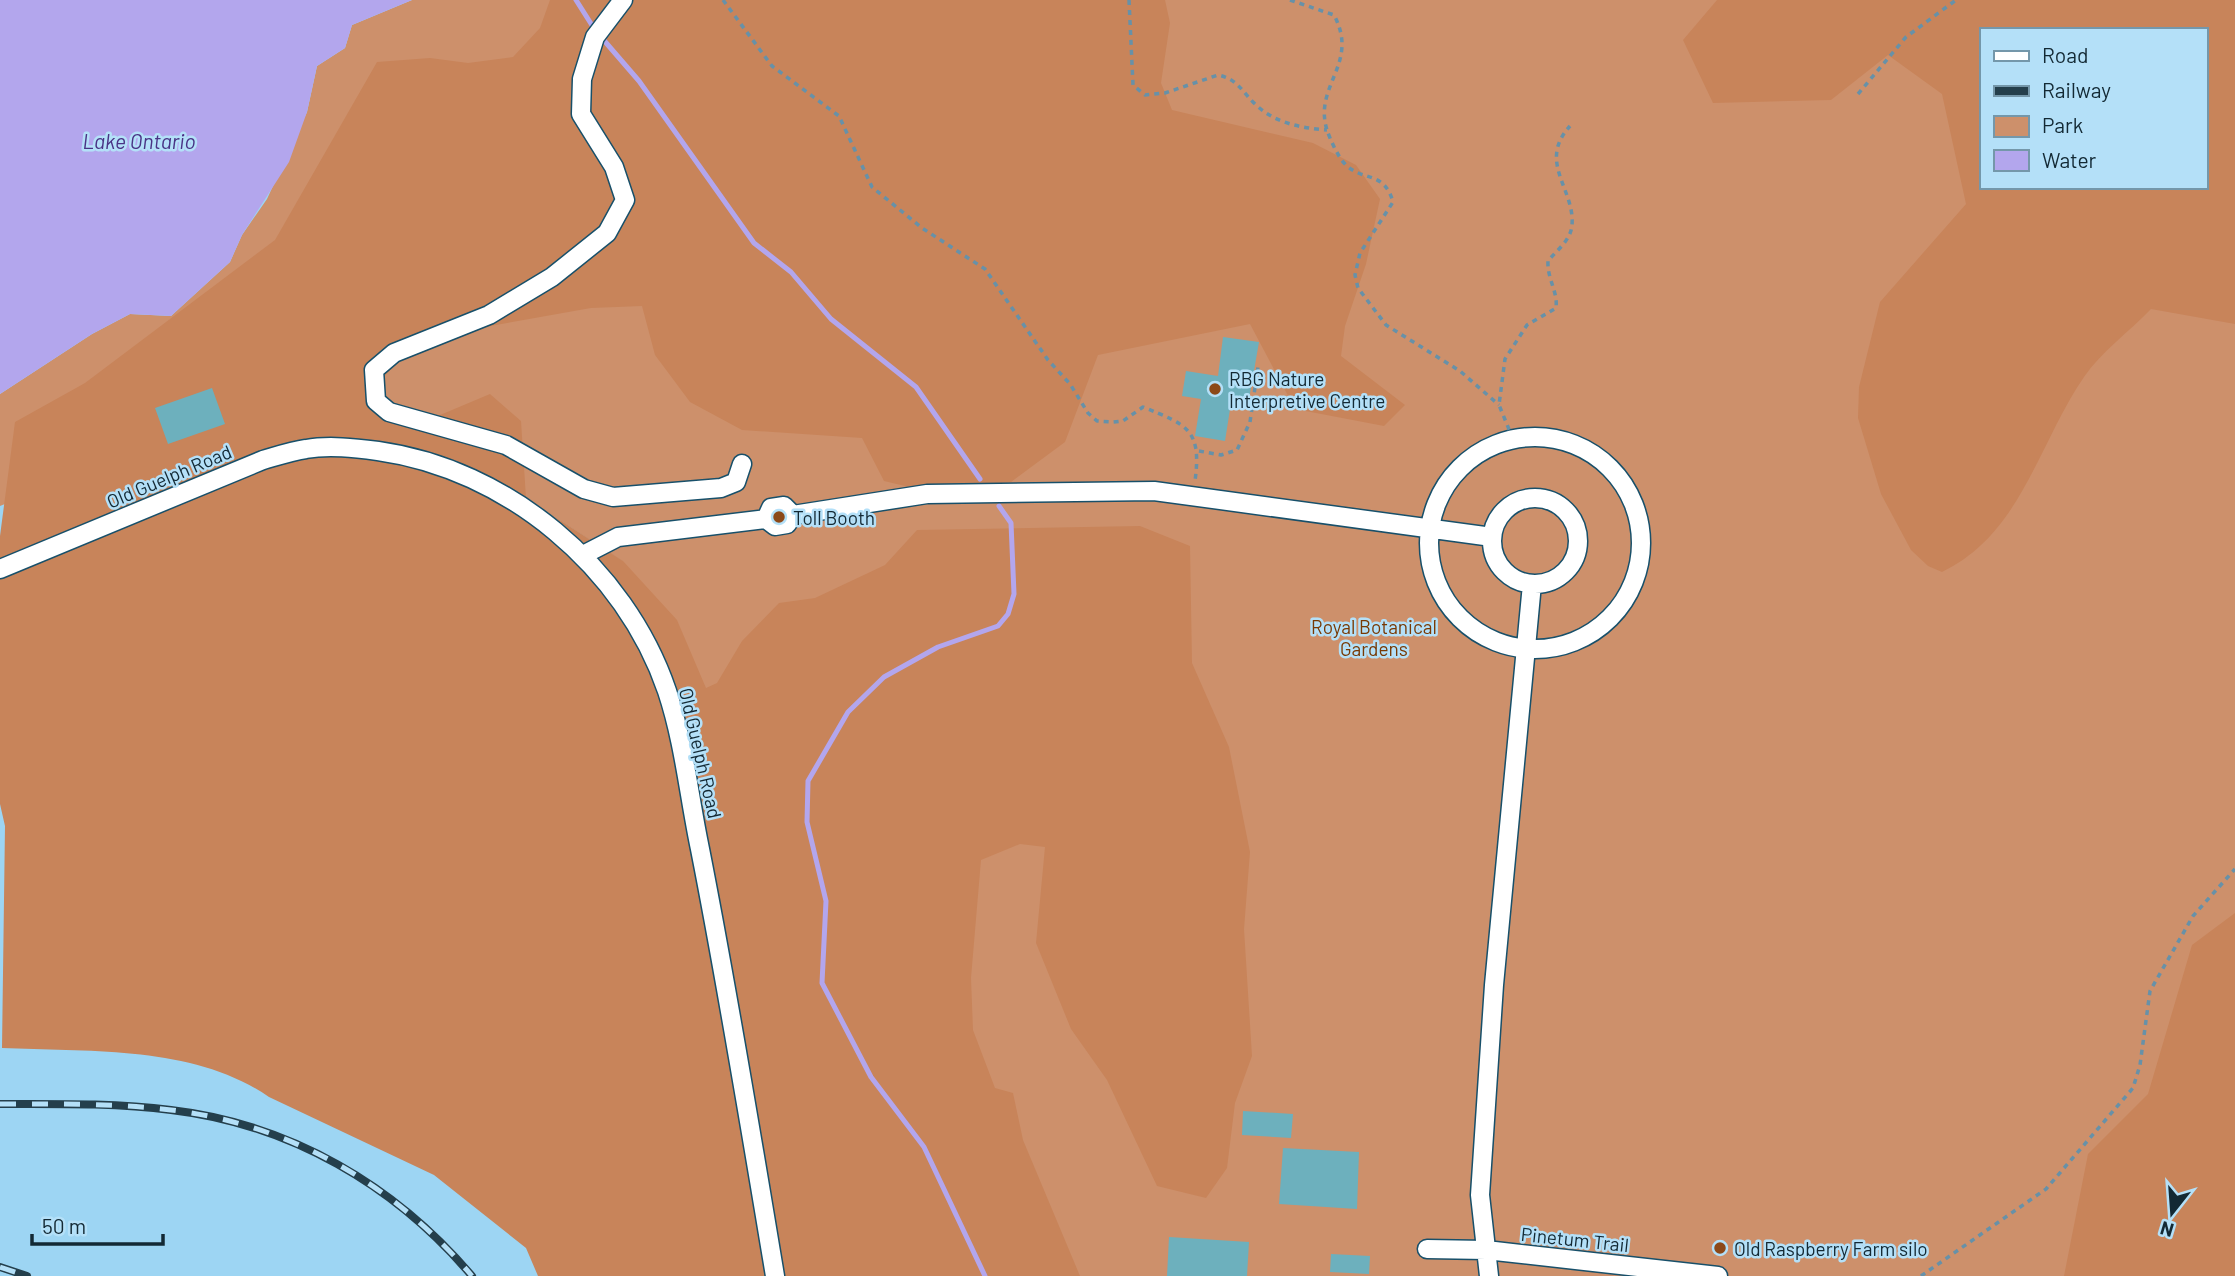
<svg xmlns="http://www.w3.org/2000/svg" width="2235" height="1276" viewBox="0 0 2235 1276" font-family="Barlow,sans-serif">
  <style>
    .green { fill: #cd906b; fill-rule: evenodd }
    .forest { fill: #c8845a; fill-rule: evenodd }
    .water { fill: #b3a6ed }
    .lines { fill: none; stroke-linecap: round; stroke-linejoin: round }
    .stream { stroke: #b3a6ed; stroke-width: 5 }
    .building { fill: #6db0bd }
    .minor-casing { stroke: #18506a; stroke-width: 21 }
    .path { stroke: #6791a8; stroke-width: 3.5; stroke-dasharray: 5 5; stroke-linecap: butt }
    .minor { stroke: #fff; stroke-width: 18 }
    .rail-casing { stroke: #243f4c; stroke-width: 8 }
    .rail { stroke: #b4e0f8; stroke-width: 5; stroke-dasharray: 16; stroke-linecap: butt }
    .poi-dot { fill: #8c4919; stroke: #b4e0f8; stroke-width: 2.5 }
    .labels { text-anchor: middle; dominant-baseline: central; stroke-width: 5; stroke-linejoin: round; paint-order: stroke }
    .poi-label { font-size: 19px; fill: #132934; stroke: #b4e0f8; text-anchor: start }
    .street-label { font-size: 19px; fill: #132934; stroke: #b4e0f8 }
    .park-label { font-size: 19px; fill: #783904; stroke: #b4e0f8 }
    .water-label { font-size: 21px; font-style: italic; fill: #4a3385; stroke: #b4e0f8 }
  </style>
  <rect width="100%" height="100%" fill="#9dd5f3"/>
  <path class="green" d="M412,0H2235V1276H808L622,561L526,498L243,407L0,506V394L92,334L130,314L171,316L230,262L242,235L267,199L307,112L317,66L345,48L352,25ZM1981,30H2205V187H1981Z"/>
  <path class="forest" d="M550,0H1165L1170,23L1161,83L1172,110L1313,143L1356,165L1380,199L1366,264L1345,326L1341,356L1405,405L1384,426L1295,409L1250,324L1098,355L1065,442L1011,482L926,491L884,481L862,438L742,430L690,402L655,355L642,306L591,308L418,339L383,378L388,419L414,426L490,394L521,421L526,498L623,561L677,620L706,688L717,683L742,641L779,603L815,598L885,565L917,530L1140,526L1190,546L1192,663L1229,747L1250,852L1244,929L1252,1056L1235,1103L1227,1168L1206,1198L1157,1186L1107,1080L1071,1029L1036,943L1045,847L1020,844L981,860L971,978L973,1030L995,1088L1013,1093L1023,1140L1080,1276H538L526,1248L434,1175L269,1097C194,1045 90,1052 2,1048L5,826L0,804V536L15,422L85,383L275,240L377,62L430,58L468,63L513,57L540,28Z
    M1717,0H2235V324L2151,309C2130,331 2101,352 2084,377C2038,444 2021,534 1942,572L1928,566L1911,550L1881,494L1858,418L1859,387L1880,302L1966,204L1942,94L1888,55L1831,100L1713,103L1683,40ZM1981,30H2205V187H1981Z
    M2235,913V1276H2064L2088,1154L2148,1094L2192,945Z"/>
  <path class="water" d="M0,0H412L352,25L345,48L317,66L307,112L289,162L242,235L230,262L171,316L130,314L92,334L0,394Z"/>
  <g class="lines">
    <path class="stream" d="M576,0L595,30L639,81L754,243L791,272L831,319L916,387L980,479
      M985,1276L924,1147L871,1077L822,983L826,901L807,822L808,781L848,712L884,677L938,647L998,626L1008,614L1014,594L1011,523L999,506"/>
  </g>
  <path class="building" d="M1223,337L1259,342L1248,405L1231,403L1225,441L1195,436L1201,399L1182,396L1186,371L1218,376Z
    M212,388L225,424L168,444L155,408Z
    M1243,1111L1293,1114L1291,1138L1242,1135Z
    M1283,1148L1359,1152L1357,1209L1279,1204Z
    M1169,1237L1249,1242L1247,1276H1167Z
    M1331,1254L1370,1256L1369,1274L1330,1272Z"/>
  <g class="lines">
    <defs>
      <path id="minor" d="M623,0L595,37L582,79L581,114L614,167L625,200L607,233L552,277L489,315L394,353L374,370L376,401L389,412L506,445L584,489L613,497L721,488L736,482L742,464
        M1429 543a106 106 0 1 1 212 0a106 106 0 1 1-212 0Z
        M1492 541a43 43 0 1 1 86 0a43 43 0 1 1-86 0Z
        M766,519L771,508L784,506L793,515
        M583,555L618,537L766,519L775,526L787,524L793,515L927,494L1154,491L1492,537
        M0,569L263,460C277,456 292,451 306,449C329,445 355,448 378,451C507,469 625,567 667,691C684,742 689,797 700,849C728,991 751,1133 775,1276
        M1427,1249L1486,1250L1718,1276
        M1489,1276L1480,1195L1494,985L1532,584"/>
    </defs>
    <use href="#minor" class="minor-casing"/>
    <path class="path" d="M723,0L772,66L839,116L872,187L922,228L985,269L1048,360L1070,384L1088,413L1097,421L1113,422L1123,421L1143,407C1187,425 1202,429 1195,481
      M1129,0L1133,85L1145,95L1165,93L1218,75C1238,79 1242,92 1256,105C1275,123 1301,128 1327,130
      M1290,0L1334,15C1360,64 1313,85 1327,130C1330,139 1338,157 1345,164C1362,182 1384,170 1393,202L1360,253L1355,275L1358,288L1386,325L1460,371L1499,405
      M1858,94L1906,37L1956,0
      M1513,439L1499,405L1505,359L1527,325L1556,308C1558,291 1547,279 1548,261C1557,250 1571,240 1572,225C1575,189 1537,162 1570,126
      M1199,451L1221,455L1237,450L1250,422L1258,367
      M1921,1276L2046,1189L2133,1088L2140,1065L2150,991L2193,916L2235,869"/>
    <use href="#minor" class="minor"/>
    <defs>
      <path id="rail" d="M0,1104C57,1104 114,1103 171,1110C290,1124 395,1185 472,1276
        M0,1267L27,1276"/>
    </defs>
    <use href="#rail" class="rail-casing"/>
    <use href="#rail" class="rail"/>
  </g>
  <g class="poi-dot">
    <circle cx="1215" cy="389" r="7"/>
    <circle cx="779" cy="517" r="7"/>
    <circle cx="1720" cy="1248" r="7"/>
  </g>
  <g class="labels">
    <g class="poi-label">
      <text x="1229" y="378">RBG Nature<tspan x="1229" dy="22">Interpretive Centre</tspan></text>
      <text x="793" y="517">Toll Booth</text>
      <text x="1734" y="1248">Old Raspberry Farm silo</text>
    </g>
    <g class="street-label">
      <text transform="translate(169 476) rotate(-23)">Old Guelph Road</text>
      <text transform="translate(701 753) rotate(77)">Old Guelph Road</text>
      <text transform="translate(1575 1239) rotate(6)">Pinetum Trail</text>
    </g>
    <g class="park-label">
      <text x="1374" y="626">Royal Botanical<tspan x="1374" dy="22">Gardens</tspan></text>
    </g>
    <g class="water-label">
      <text x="139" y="140">Lake Ontario</text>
    </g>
  </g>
  <rect x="1980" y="28" width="228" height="161" fill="#b4e0f8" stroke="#7497aa" stroke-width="2"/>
  <rect x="1994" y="51" width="35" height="10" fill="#ffffff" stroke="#7497aa" stroke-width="2"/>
  <text x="2042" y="63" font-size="21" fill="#132934">Road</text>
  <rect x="1994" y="86" width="35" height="10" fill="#243f4c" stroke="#7497aa" stroke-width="2"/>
  <text x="2042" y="98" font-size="21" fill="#132934">Railway</text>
  <rect x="1994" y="116" width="35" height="21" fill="#cd906b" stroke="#7497aa" stroke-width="2"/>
  <text x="2042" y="133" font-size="21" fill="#132934">Park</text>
  <rect x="1994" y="150" width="35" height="21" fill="#b3a6ed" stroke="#7497aa" stroke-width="2"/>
  <text x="2042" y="168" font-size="21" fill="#132934">Water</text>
  <g transform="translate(2172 1213) rotate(197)" stroke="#b4e0f8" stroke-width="5" paint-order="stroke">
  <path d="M0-5L12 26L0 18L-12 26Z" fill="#132934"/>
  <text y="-10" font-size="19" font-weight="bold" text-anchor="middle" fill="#132934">N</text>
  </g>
  <path d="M32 1234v10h131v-10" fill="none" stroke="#132934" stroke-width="3.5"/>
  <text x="42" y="1234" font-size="21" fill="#132934" stroke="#b4e0f8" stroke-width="5" paint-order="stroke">50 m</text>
</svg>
